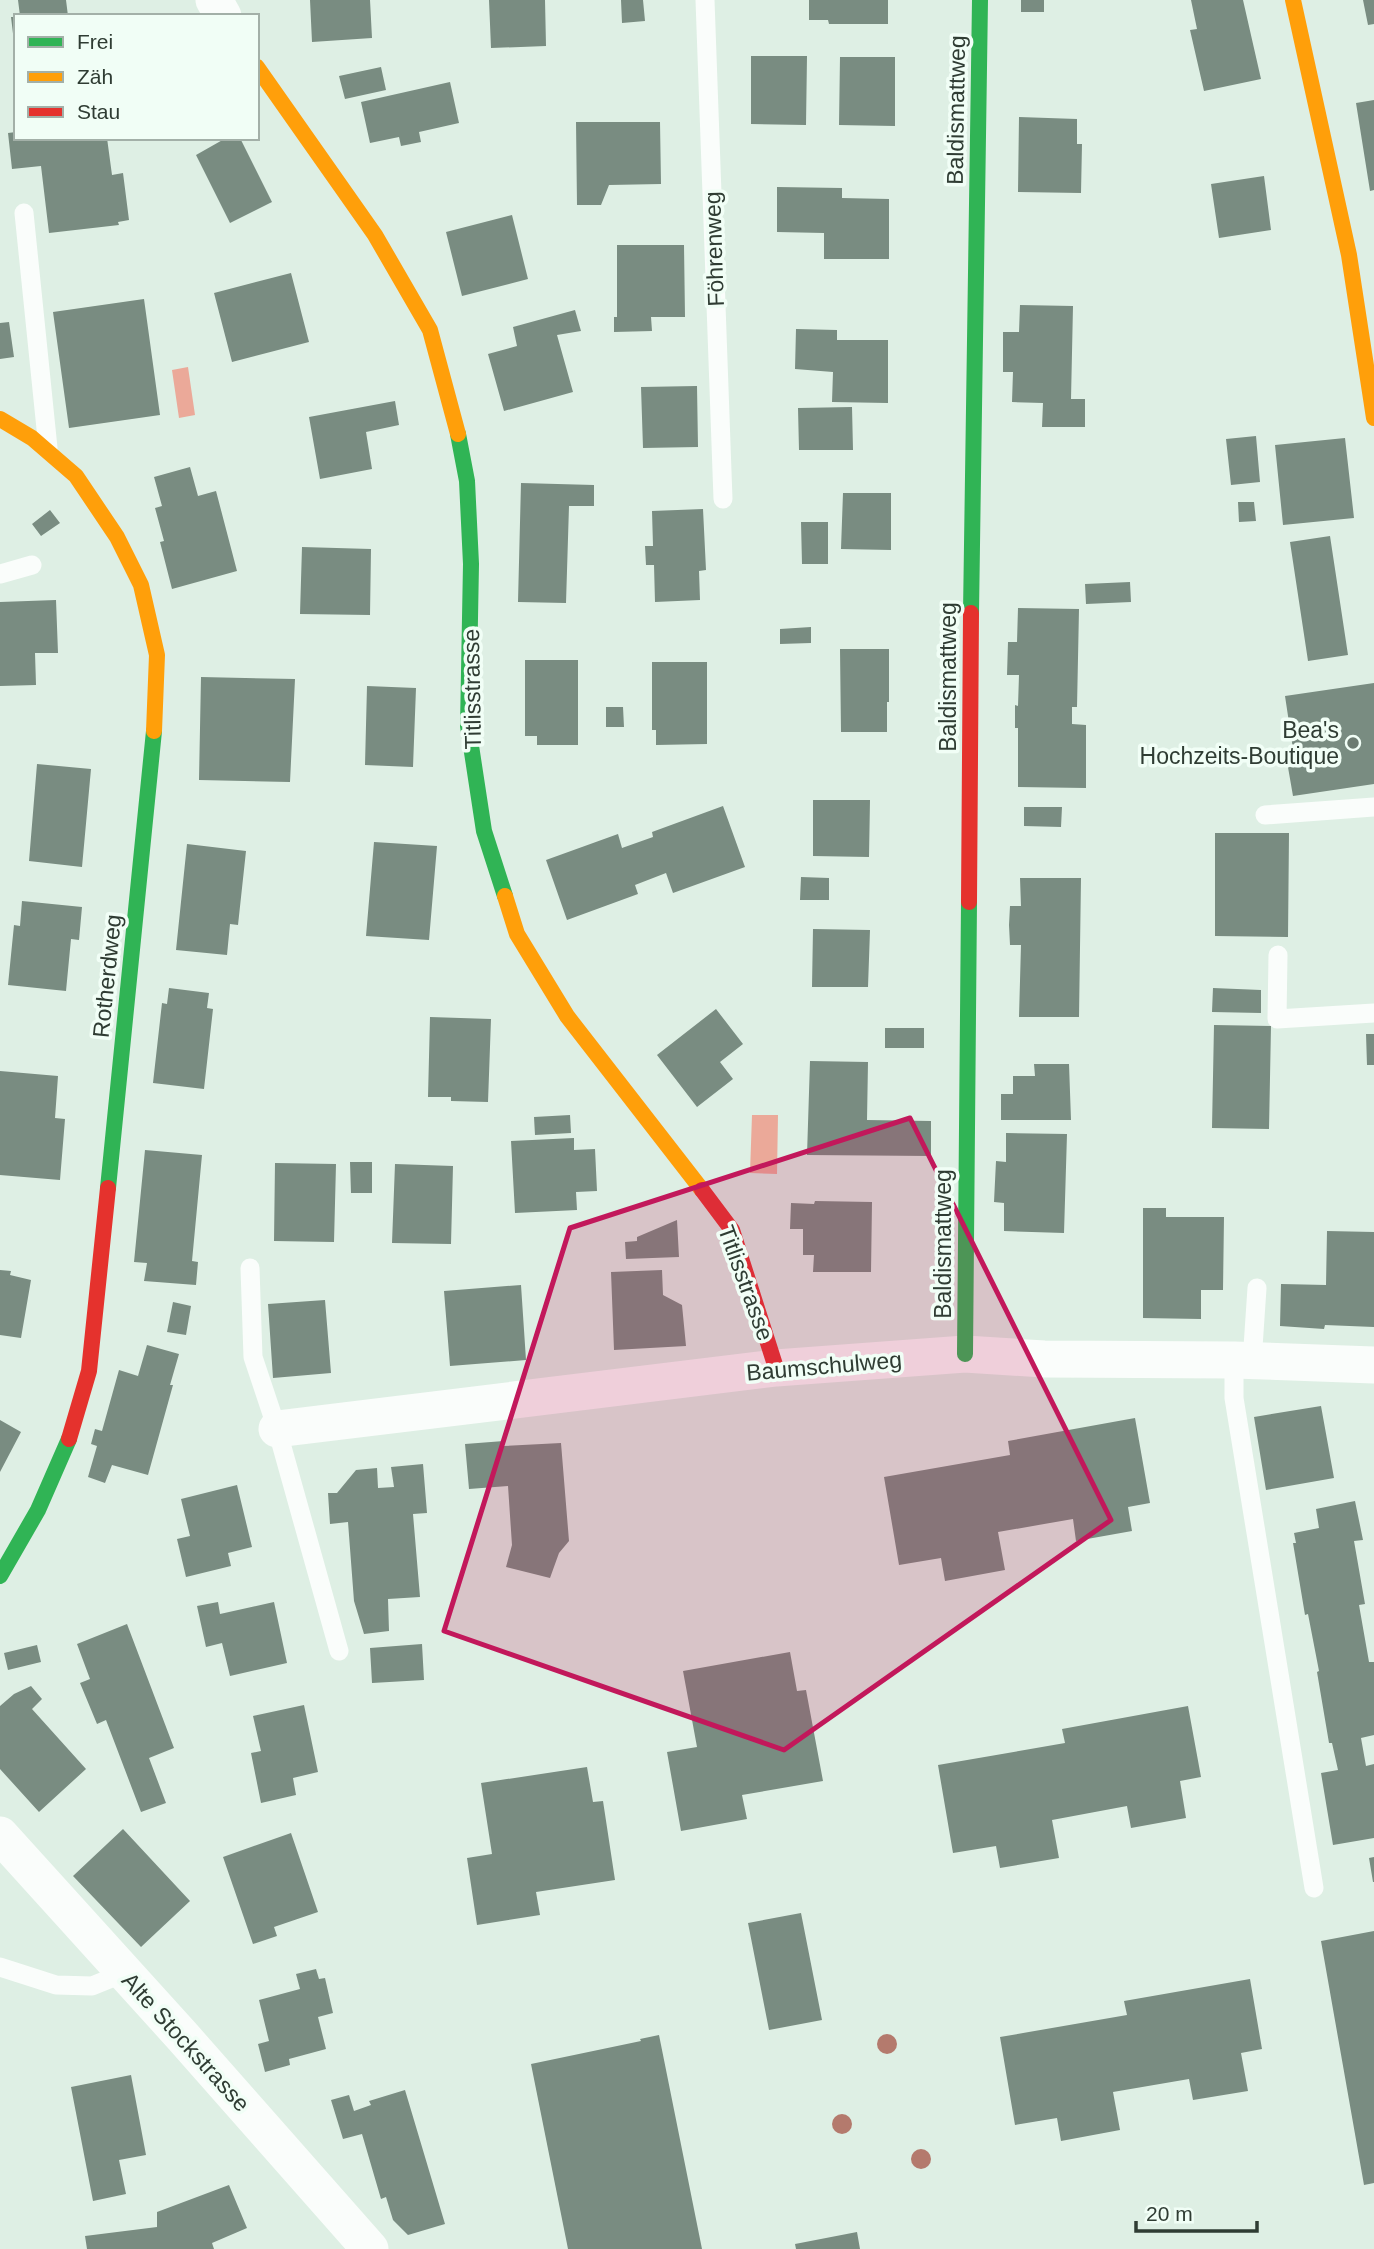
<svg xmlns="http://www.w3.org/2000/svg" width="1374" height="2249" viewBox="0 0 1374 2249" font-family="Helvetica,sans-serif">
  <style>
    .water { fill: #eba999 }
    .building { fill: #798c81 }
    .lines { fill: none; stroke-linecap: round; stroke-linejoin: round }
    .lane { stroke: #fafdfb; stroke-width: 19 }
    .street { stroke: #fafdfb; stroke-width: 37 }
    .fast { stroke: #30b455; stroke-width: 16 }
    .slow { stroke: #ff9f0a; stroke-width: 16 }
    .jam { stroke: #e5322d; stroke-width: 16 }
    .tree { fill: #b47a6d }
    .marked { fill: #c2185b; fill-opacity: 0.2; stroke: #c2185b; stroke-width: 5; stroke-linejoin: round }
    .poi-dot { fill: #6c7b71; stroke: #f1fef6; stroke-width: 2.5 }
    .labels { text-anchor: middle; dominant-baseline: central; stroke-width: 7; stroke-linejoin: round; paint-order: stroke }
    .street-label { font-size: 23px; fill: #2f3c33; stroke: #f1fef6 }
    .poi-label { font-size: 23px; fill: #2f3c33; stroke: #f1fef6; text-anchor: end }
  </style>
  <rect width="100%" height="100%" fill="#deefe4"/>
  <path class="water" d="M188,367L195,415L179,418L172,370Z
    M752,1115H778L777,1174L750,1173Z"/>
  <path class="building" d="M18,0H66L68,16H20Z
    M310,0H370L372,38L312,42Z
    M489,0H545L546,46L491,48Z
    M621,0H643L645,21L622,23Z
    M809,0H888V24H829L828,20H809Z
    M1021,0H1044V12H1021Z
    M1191,0H1243L1261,79L1204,91L1190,30L1197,29Z
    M1363,0H1374V24L1368,25Z
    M11,17H16V42H14Z
    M751,56H807L806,125L751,124Z
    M840,57H895V126L839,125Z
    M381,67L386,90L345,99L339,76Z
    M450,82L459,123L419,132L421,142L401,146L399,137L370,143L361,102Z
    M1374,100V190L1370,191L1356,103Z
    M1019,117L1077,119V144H1082L1081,193L1018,192Z
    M576,122H660L661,184L609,185L601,205H577Z
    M16,132V138H107L112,175L123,173L129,220L118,222L119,225L49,233L41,166L12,169L8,133Z
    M226,138H240L272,202L230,223L196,155Z
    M1264,176L1271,230L1219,238L1211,184Z
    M777,187L842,188V198L889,199V259H824V233L777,232Z
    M512,215L528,279L462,296L446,232Z
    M617,245H684L685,317H651L652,331L614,332V317H617Z
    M291,273L309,342L232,362L214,293Z
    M144,299L160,415L69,428L53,312Z
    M1020,305L1073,306L1071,399H1085V427H1042L1043,403L1012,402L1013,372H1003V332H1019Z
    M575,310L581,331L557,335L573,392L504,411L488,354L517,346L513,327Z
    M9,322L14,357L0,359V323Z
    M796,329L837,330V340H888V403L832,402L833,372L795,369Z
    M697,386L698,447L643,448L641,387Z
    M395,401L399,425L366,432L372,469L320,479L309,417Z
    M852,407L853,450H799L798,408Z
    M1256,436L1260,482L1231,485L1226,439Z
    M1345,438L1354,518L1283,525L1275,445Z
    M190,467L198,496L216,491L237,571L172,589L160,542L164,541L155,508L162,506L154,477Z
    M521,483L594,485V506H569L566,603L518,602Z
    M843,493H891V550L841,549Z
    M1238,502H1254L1256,521L1239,522Z
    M703,509L706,570L699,571L700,600L655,602L654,565H646L645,546H653L652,511Z
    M50,510L60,523L41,536L32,524Z
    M801,522H828V564H802Z
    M1330,536L1348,655L1308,661L1290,542Z
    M302,547L371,549L370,615L300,614Z
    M1130,582L1131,602L1086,604L1085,584Z
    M56,600L58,653H35L36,685L0,686V602Z
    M1018,608L1079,609L1077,707H1072V724L1086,725V788L1018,787V728H1015V705L1018,706L1019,675H1007L1008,642H1017Z
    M811,627V643L780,644V629Z
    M840,649H889V702H887V732H841Z
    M525,660H578V745H537V736H525Z
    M652,662H707V744L656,745V730H652Z
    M201,677L295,679L290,782L199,780Z
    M1374,683V784L1293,796L1285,750L1293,749L1285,696Z
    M367,686L416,688L413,767L365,765Z
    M606,707H623L624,727H606Z
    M37,764L91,769L82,867L29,861Z
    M813,800H870L869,857L813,856Z
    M723,806L745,867L673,893L666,873L635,885L638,894L567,920L546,860L618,834L622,848L653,837L652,832Z
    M1024,807H1062L1061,827L1024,826Z
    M1215,833H1289L1288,937L1215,936Z
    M374,842L437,846L429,940L366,936Z
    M187,844L246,851L238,925L230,924L227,955L176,950Z
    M801,877L829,878V900H800Z
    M1020,878H1081L1079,1017H1019L1021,945H1010L1009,925L1010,906H1021Z
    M22,901L82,907L79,940L71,939L66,991L8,985L14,925L20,926Z
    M813,929L870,930L868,987H812Z
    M169,988L209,993L207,1008L213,1009L204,1089L153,1083L162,1003L167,1004Z
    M1213,988L1261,990V1013L1212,1012Z
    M716,1009L743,1044L720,1062L733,1079L697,1107L657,1055Z
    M430,1017L491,1019L488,1102L451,1101V1097H428Z
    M1214,1025L1271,1026L1269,1129L1212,1128Z
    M885,1028H924V1048H885Z
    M1366,1034H1374V1065H1367Z
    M810,1061L868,1062L867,1120L931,1121V1156L807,1155Z
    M1034,1064H1069L1071,1120H1001V1094H1013V1076H1035Z
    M0,1071L58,1076L55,1118L65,1119L60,1180L0,1175Z
    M570,1115L571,1133L535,1135L534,1117Z
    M1006,1133L1067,1134L1064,1233L1004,1231V1203L994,1202L996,1161L1006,1162Z
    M574,1138V1150L595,1149L597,1191L576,1192L577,1210L515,1213L511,1141Z
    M145,1150L202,1155L192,1261L198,1262L196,1285L144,1281L147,1263L134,1262Z
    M350,1162H372V1193H351Z
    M275,1163L336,1164L334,1242L274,1241Z
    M395,1164L453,1166L451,1244L392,1243Z
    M815,1201L872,1202L871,1272H813L814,1255H803V1229H790L791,1203L814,1204Z
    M1143,1208H1166V1217H1224L1223,1290H1201V1319L1143,1318Z
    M677,1220L679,1257L626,1259L625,1242L637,1241V1237Z
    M1327,1231L1374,1232V1327L1325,1325L1324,1329L1280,1326L1281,1284L1326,1285Z
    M0,1270L11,1271L10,1275L31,1280L21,1338L0,1335Z
    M662,1270L663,1295L682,1305L686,1346L614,1350L611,1272Z
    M521,1285L526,1360L450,1366L444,1291Z
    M325,1300L331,1373L273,1378L268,1304Z
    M173,1302L191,1306L186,1335L167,1332Z
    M147,1345L179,1354L170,1385H173L148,1475L112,1465L105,1483L88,1477L97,1446L91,1444L95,1429L102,1431L119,1370L138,1376Z
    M1321,1406L1334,1478L1266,1490L1254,1417Z
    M1135,1418L1150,1503L1128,1507L1132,1531L1076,1541L1073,1519L998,1532L1005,1570L945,1581L941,1558L899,1565L884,1477L1010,1455L1008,1441Z
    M0,1420L21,1432L0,1472Z
    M504,1441V1446L561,1443L569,1541L559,1553L550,1578L506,1567L512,1545L508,1486L469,1489L465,1444Z
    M423,1464L427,1513L413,1514L420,1597L388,1599L389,1631L364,1634L354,1601L348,1522L330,1524L328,1493H337L356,1470L377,1468L378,1488L394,1487L391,1467Z
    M237,1485L252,1547L228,1553L231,1566L186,1577L177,1539L190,1536L181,1499Z
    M1355,1501L1363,1540L1354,1541L1365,1604L1359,1605L1369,1662H1374V1735L1361,1738L1366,1766L1374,1764V1838L1333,1845L1321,1773L1338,1770L1332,1743H1329L1317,1672L1319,1671L1308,1614L1305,1615L1293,1543H1296L1294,1533L1319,1528L1316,1509Z
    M218,1602L220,1614L274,1602L287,1663L230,1676L222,1643L206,1647L197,1606Z
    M127,1624L174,1748L149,1758L166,1803L141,1812L106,1720L97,1724L80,1683L90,1679L77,1644Z
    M422,1644L424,1680L372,1683L370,1648Z
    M37,1645L41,1662L8,1670L4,1653Z
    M790,1652L797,1691L806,1690L823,1781L742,1795L747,1819L681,1831L667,1752L697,1747L683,1671Z
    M31,1686L42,1699L32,1709L86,1769L39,1812L0,1769V1706L14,1694Z
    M304,1705L318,1772L293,1778L296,1795L261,1803L251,1753L261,1751L253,1716Z
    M1188,1706L1201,1777L1180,1781L1186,1818L1131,1828L1127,1806L1052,1820L1059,1858L1000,1868L996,1846L953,1853L938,1765L1065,1743L1062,1729Z
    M587,1767L593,1802L603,1801L615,1880L536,1892L540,1915L477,1925L467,1858L492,1854L481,1783Z
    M123,1829L190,1901L141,1947L73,1876Z
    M291,1833L318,1912L274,1927L277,1936L253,1944L223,1857Z
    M1374,1857V1882H1373L1369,1858Z
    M801,1913L822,2020L769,2030L748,1923Z
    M1374,1931V2183L1364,2185L1321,1941Z
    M316,1969L319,1979L325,1978L333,2013L318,2017L326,2049L289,2059L290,2065L265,2072L258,2044L269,2041L259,2000L300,1989L296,1974Z
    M1250,1979L1262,2049L1241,2053L1248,2091L1193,2100L1189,2079L1113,2092L1120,2130L1061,2141L1057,2118L1015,2125L1000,2037L1127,2015L1124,2001Z
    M659,2035L702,2249H568L531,2064L641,2041L640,2039Z
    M131,2075L146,2155L119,2160L126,2194L93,2201L71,2087Z
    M405,2090L445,2224L408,2235L393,2220L386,2197L381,2199L362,2134L343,2139L331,2100L349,2095L354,2111L371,2105L369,2101Z
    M229,2185L247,2228L212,2243L214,2249H87L85,2236L157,2227V2212Z
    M857,2232L860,2249H796L795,2244Z"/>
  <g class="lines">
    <path class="lane" d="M705,0L723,499
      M24,213L48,448
      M0,574L32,565
      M1265,815L1374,807
      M1278,955L1277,1019L1374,1013
      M250,1268L253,1357L277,1429L339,1651
      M1234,1360V1398L1314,1888
      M1252,1362L1257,1288
      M0,1967L56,1985L92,1986L124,1973"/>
    <path class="street" d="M214,0L223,16
      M277,1429L776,1368L965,1354L1044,1359L1234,1360L1374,1365
      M0,1835L183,2037L370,2249"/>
    <path class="fast" d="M458,434L467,481L471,564L468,726L484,831L505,896
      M971,613L980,0
      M108,1188L154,731
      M965,1354L969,902
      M0,1576L38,1510L69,1439"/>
    <path class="slow" d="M1293,0L1349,255L1374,418
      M257,67L375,235L430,330L458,434
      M0,419L32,438L76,476L117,537L141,585L157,655L154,731
      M505,896L517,934L567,1016L702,1190"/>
    <path class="jam" d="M969,902L971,613
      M702,1190L732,1230L776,1368
      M69,1439L89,1371L108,1188"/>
  </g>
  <g class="tree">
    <circle cx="887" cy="2044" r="10"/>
    <circle cx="842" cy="2124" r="10"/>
    <circle cx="921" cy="2159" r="10"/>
  </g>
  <path class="marked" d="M910,1118L1111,1520L784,1750L444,1631L570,1228Z"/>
  <circle class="poi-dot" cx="1353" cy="743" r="7"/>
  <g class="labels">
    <g class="street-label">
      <text transform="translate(956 110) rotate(-89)">Baldismattweg</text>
      <text transform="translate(714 249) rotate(-92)">Föhrenweg</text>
      <text transform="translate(948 677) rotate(-90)">Baldismattweg</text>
      <text transform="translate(472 689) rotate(-91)">Titlisstrasse</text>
      <text transform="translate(107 976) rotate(-84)">Rotherdweg</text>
      <text transform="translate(943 1244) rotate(-90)">Baldismattweg</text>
      <text transform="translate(746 1283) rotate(70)">Titlisstrasse</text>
      <text transform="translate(824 1366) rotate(-5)">Baumschulweg</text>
      <text transform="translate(186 2042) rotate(48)">Alte Stockstrasse</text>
    </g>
    <g class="poi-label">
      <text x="1339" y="730">Bea's<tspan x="1339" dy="26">Hochzeits-Boutique</tspan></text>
    </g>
  </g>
  <rect x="14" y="14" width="245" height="126" fill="#f1fef6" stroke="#a3b0a8" stroke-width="2"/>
  <rect x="28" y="37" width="35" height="10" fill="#30b455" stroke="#a3b0a8" stroke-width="2"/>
  <text x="77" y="49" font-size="21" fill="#2f3c33">Frei</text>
  <rect x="28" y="72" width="35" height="10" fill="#ff9f0a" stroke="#a3b0a8" stroke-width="2"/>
  <text x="77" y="84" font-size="21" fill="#2f3c33">Zäh</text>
  <rect x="28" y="107" width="35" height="10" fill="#e5322d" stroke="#a3b0a8" stroke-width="2"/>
  <text x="77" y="119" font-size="21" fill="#2f3c33">Stau</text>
  <path d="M1136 2221v10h121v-10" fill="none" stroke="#2f3c33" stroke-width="3.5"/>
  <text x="1146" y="2221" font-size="21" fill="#2f3c33" stroke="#f1fef6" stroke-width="5" paint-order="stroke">20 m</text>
</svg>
